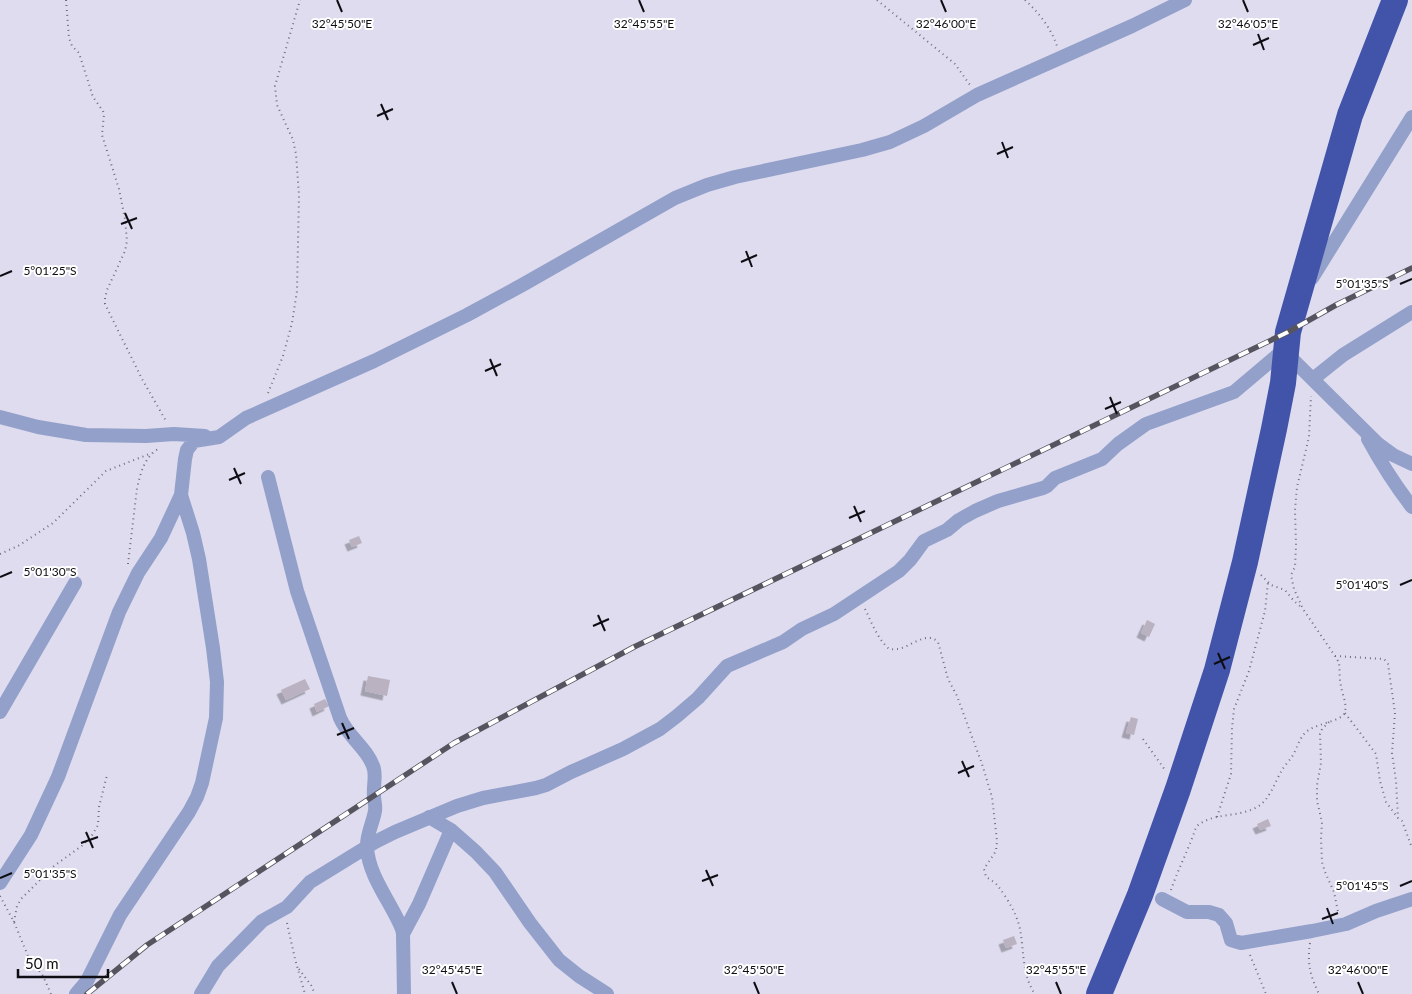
<svg xmlns="http://www.w3.org/2000/svg" width="1412" height="994" viewBox="0 0 1412 994" font-family="Lato,sans-serif">
  <style>
    .building { fill: #bab1c1; filter: url(#shadow) }
    .lines { fill: none; stroke-linecap: round; stroke-linejoin: round }
    .path { stroke: #706f7a; stroke-width: 2; stroke-dasharray: 1 4; stroke-linecap: butt }
    .street { stroke: #93a0ca; stroke-width: 14 }
    .highway { stroke: #4154aa; stroke-width: 26 }
    .rail-casing { stroke: #56555f; stroke-width: 5.5 }
    .rail { stroke: #fff; stroke-width: 4; stroke-dasharray: 11; stroke-linecap: butt }
    .ticks { fill: none; stroke: #0e0d13; stroke-width: 2 }
    .ticks-label { font-size: 12px; text-anchor: middle; fill: #0e0d13; stroke: #fff; stroke-width: 4; stroke-linejoin: round; paint-order: stroke }
  </style>
  <defs>
    <filter id="shadow"><feDropShadow dx="-4.5" dy="4.5" stdDeviation="0" flood-color="#0004"/></filter>
  </defs>
  <rect width="100%" height="100%" fill="#dedcee"/>
  <path class="building" d="M359,536L362,543L352,547L349,540Z
    M1147,620L1155,624L1149,637L1141,633Z
    M368,676L390,680L387,696L365,691Z
    M305,679L310,689L286,700L281,690Z
    M325,699L329,706L317,712L314,704Z
    M1131,717L1138,719L1134,735L1126,733Z
    M1268,819L1271,826L1260,830L1257,824Z
    M1014,936L1017,944L1006,948L1003,940Z"/>
  <g class="lines">
    <path class="path" d="M66,0L69,38L72,46L79,53L93,97L103,111L104,114L102,135L119,189L125,219L127,241L125,251L107,290L105,298V304L142,379L166,421
      M877,0L955,64L970,85
      M1025,0C1039,13 1051,28 1057,46
      M268,393L283,356L292,323L297,291L299,195L296,154L293,140L277,105L275,86L300,0
      M0,554L18,546L53,523L106,471L152,453
      M128,564L137,488C141,472 144,458 158,449
      M1261,575L1271,585L1285,590L1294,601L1301,607
      M865,609C872,623 877,638 889,649C892,649 894,650 897,649C910,648 926,630 938,642L948,679L957,696L982,764L992,797L997,841L996,851L984,869L986,877C998,884 998,886 1005,896C1012,907 1017,916 1020,929C1024,950 1022,976 1035,994
      M1335,656L1384,659L1388,664L1395,713L1392,753L1396,781L1398,818
      M1345,713L1376,754L1380,781L1386,802L1398,818L1402,821L1412,848
      M1329,722L1322,729L1320,734L1321,763L1317,785V801L1322,822L1321,839L1322,862L1325,872L1334,892L1338,912
      M1143,739L1165,770
      M1217,817L1231,774L1232,728L1234,709L1249,671L1265,611L1268,582
      M1171,890C1178,869 1189,849 1196,827C1212,812 1238,818 1257,807C1269,801 1275,782 1282,770C1285,765 1290,760 1293,755C1297,748 1299,740 1304,734C1313,723 1343,722 1345,712C1347,703 1342,694 1341,686C1339,679 1340,670 1339,663C1339,663 1336,657 1335,656L1303,609L1294,589L1292,580L1291,575L1295,567L1296,545L1295,510L1297,487L1309,437L1311,396
      M0,896L14,922L28,956L43,976L51,994
      M14,922L17,906L21,899L54,866L83,845L91,837L98,825L99,807L107,775
      M287,923L295,959L305,994
      M1310,943C1307,964 1310,975 1319,994
      M1250,955L1266,994
      M299,969L311,985L315,994"/>
    <path class="street" d="M1312,278L1412,117
      M1286,353L1378,444L1393,455L1412,464
      M1313,379L1343,355L1412,312
      M0,417L38,427L86,435L146,436L174,434L205,436
      M1368,439C1381,463 1395,485 1412,507
      M268,477L297,591L340,718C348,737 369,750 374,769C376,778 373,787 374,796C374,801 376,805 375,811C373,823 366,835 367,848C369,877 391,902 402,929L403,934L404,994
      M0,712L75,583
      M429,817L451,830L476,852L495,872L530,923L559,960L579,976L607,994
      M0,883L31,835L58,777L119,612L138,573L161,538L181,495
      M1162,899L1187,912H1209L1219,915L1226,923L1231,940L1241,943L1312,931L1346,924L1376,911L1412,899
      M403,934L419,904L451,830
      M76,994L87,981L120,915L189,812L197,797L202,783L216,718L217,682L213,648L199,559L193,533L181,495L185,459L187,450L194,441L219,437L246,418L374,361L467,315L524,284L675,198L707,185L735,177L862,150L890,142L924,126L977,95L1132,26L1185,0
      M201,994L218,966L262,921L287,907L310,882L375,842L395,832L457,806L483,798L536,788L546,785L571,772L623,749L660,729L677,716L698,698L727,666L783,642L802,629L834,614L899,571L910,560L924,541L947,530L959,520L975,511L998,501L1043,488L1047,486L1055,478L1102,459L1118,444L1146,424L1234,392L1286,348"/>
    <path class="highway" d="M1099,994L1140,895L1178,789L1217,670L1245,562L1274,429L1283,383L1288,332L1350,115L1395,0"/>
    <defs>
      <path id="rail" d="M87,994L147,945L454,743L634,647L1288,332L1336,305L1412,268"/>
    </defs>
    <use href="#rail" class="rail-casing"/>
    <use href="#rail" class="rail"/>
  </g>
  <path class="ticks" d="M337,0L342,12M639,0L644,12M941,0L946,12M1243,0L1248,12M1258,34L1264,50M1253,45L1269,38M381,104L388,120M377,116L393,109M1002,142L1008,158M997,154L1013,147M125,213L132,229M121,224L137,218M746,251L752,267M741,262L757,255M0,276L12,271M1400,284L1412,279M490,359L497,376M485,371L501,364M1110,397L1117,414M1105,409L1121,402M234,468L241,484M229,480L245,473M854,506L861,522M849,518L865,511M0,577L12,572M1400,585L1412,580M598,615L605,631M593,626L609,619M1218,653L1225,669M1214,664L1230,657M342,723L349,739M337,735L354,728M962,761L969,777M958,773L974,766M86,832L93,848M81,843L98,837M706,870L713,886M0,878L12,873M702,881L718,875M1400,886L1412,881M1327,908L1333,924M1322,919L1338,913M452,982L457,994M754,982L759,994M1056,982L1061,994M1358,982L1363,994"/>
  <g class="ticks-label">
    <text x="342" y="28">32°45'50"E</text>
    <text x="644" y="28">32°45'55"E</text>
    <text x="946" y="28">32°46'00"E</text>
    <text x="1248" y="28">32°46'05"E</text>
    <text x="50" y="275">5°01'25"S</text>
    <text x="1362" y="288">5°01'35"S</text>
    <text x="50" y="576">5°01'30"S</text>
    <text x="1362" y="589">5°01'40"S</text>
    <text x="50" y="878">5°01'35"S</text>
    <text x="1362" y="890">5°01'45"S</text>
    <text x="452" y="974">32°45'45"E</text>
    <text x="754" y="974">32°45'50"E</text>
    <text x="1056" y="974">32°45'55"E</text>
    <text x="1358" y="974">32°46'00"E</text>
  </g>
  <path d="M18 969v8h90v-8" fill="none" stroke="#0e0d13" stroke-width="2.5"/>
  <text x="25" y="969" font-size="15" fill="#0e0d13" stroke="#ffffff" stroke-width="4" paint-order="stroke">50 m</text>
</svg>
